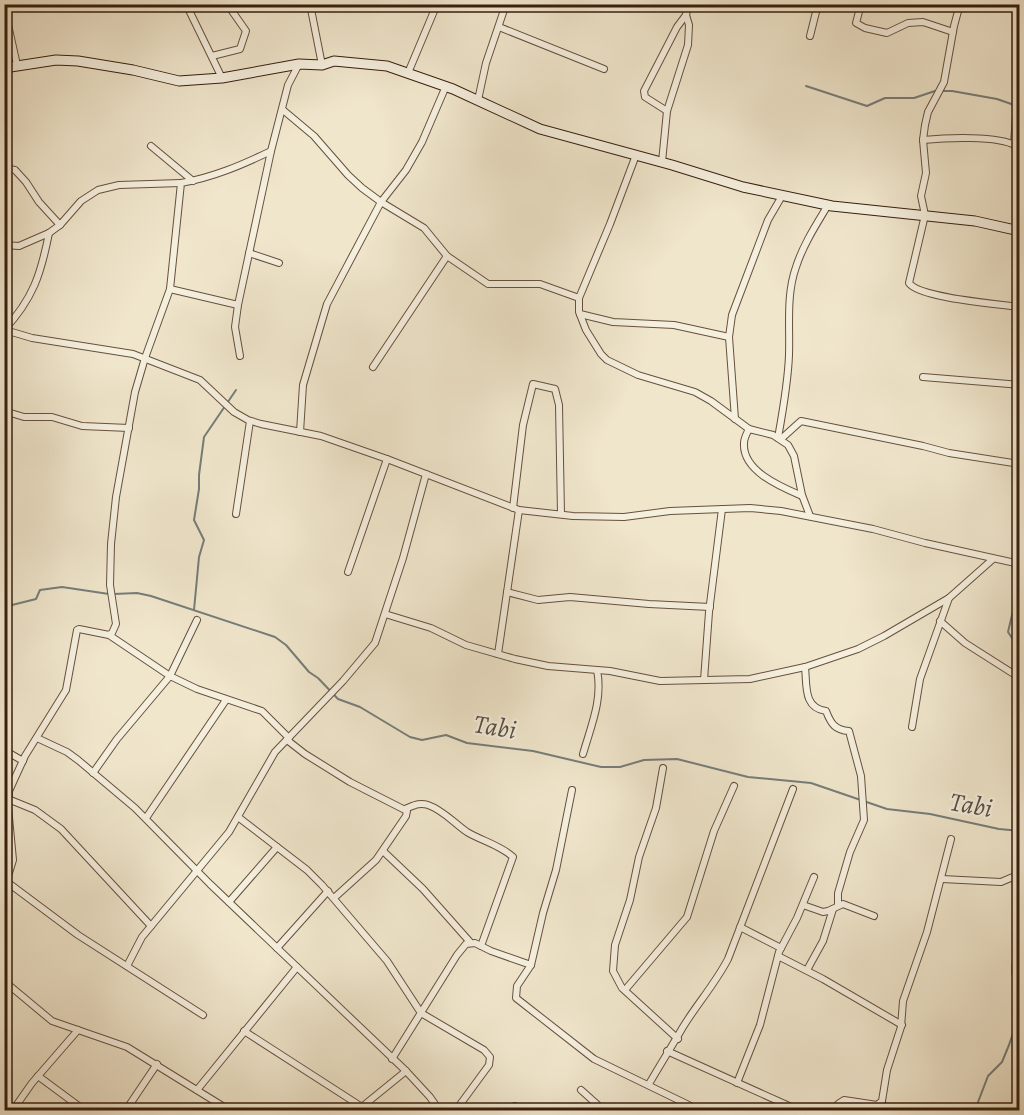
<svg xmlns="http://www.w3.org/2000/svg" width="1024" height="1115" viewBox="0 0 1024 1115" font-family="Alegreya,serif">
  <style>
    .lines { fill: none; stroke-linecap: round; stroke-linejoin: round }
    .stream { stroke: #767d7a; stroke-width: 2 }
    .street-casing { stroke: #66503e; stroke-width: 8 }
    .secondary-casing { stroke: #381e0e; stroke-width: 11 }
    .street { stroke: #f5efde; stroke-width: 6 }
    .secondary { stroke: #f5efde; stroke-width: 9 }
    .labels { text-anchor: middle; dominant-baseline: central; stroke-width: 4.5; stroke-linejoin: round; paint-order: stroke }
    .water-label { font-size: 26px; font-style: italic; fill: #574d44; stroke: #f5efde }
  </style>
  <rect width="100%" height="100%" fill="#f0e6cc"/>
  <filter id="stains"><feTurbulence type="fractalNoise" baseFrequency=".00333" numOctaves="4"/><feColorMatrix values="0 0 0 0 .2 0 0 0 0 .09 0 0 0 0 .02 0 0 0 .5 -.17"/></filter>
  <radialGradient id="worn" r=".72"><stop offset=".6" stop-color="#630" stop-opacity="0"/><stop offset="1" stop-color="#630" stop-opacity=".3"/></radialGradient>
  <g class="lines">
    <g class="stream">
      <path d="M 806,86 L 867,106 L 885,98 L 914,98 L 935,91 L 952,91 L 997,99 L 1017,106"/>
      <path d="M 114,594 L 137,593 L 151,596 L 275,637 L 286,645 L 309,672 L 318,678 L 338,699 L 360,707 L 410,737 L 422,740 L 446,735 L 467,743 L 533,751 L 601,767 L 620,767 L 644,760 L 677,759 L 748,777 L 811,783 L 887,809 L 930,814 L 999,829 L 1020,831"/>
      <path d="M 1020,597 L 1013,611 L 1008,632 L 1020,650"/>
      <path d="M 4,607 L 36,599 L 40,590 L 62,587 L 109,594"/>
      <path d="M 194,610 L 199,557 L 204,540 L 194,520 L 199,489 L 199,475 L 204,437 L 236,390"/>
      <path d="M 1020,834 C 1007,866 1021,884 1018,916 C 1017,934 1013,953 1012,971 C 1012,978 1016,986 1020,993"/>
      <path d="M 975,1110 L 988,1076 L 1002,1062 L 1009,1045 L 1020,1013"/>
    </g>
    <g class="street-casing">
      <g id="street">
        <path d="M 186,4 L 222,78"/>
        <path d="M 310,4 L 322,65"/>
        <path d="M 834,4 L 836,4"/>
        <path d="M 861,4 L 856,23 L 865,28 L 887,33 L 908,23 L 923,22 L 953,32"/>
        <path d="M 960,4 L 954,26 L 944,82 L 928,112 L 925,125 L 923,140 L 926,173 L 921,196 L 925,215 L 909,283 C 919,298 998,304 1020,307"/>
        <path d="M 4,26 L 9,29 L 17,65"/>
        <path d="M 499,27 L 604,69"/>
        <path d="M 810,36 L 816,12 L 821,4"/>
        <path d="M 212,56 L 240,49 L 246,31 L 232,11 L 231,4"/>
        <path d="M 408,73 L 437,4"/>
        <path d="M 478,100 L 486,63 L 506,4"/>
        <path d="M 283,110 L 314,136 L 348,175 L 362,188 L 381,202 L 424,228 L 447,256 L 488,284 L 540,284 L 579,298"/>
        <path d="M 667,111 L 645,97 L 644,91 L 677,27 L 686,15"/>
        <path d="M 923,140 C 944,138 999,135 1016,146 L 1020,153"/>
        <path d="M 1014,144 L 1020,60"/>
        <path d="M 151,146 L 193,181"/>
        <path d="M 636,155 L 610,224 L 579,298 L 579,312 L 586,330 L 601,354 L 607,360 L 638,375 L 695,392 L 711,401 L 749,429 L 773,435 L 788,445 L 794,456 L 802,495 L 810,516"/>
        <path d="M 662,162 L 667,111 L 688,45 L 689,25 L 686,15 L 688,4"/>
        <path d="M 4,168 L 15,170 L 26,182 L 39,202 L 60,225"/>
        <path d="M 1018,230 L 1020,203"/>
        <path d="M 4,245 L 19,246 L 49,233 L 60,225 L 81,201 L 98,190 L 119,185 L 181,183"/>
        <path d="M 249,253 L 279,263"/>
        <path d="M 170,289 L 238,305 L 271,151"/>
        <path d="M 238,305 L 235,327 L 240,356"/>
        <path d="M 580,314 L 613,322 L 674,325 L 729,337"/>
        <path d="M 4,330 C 33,299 41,274 49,233"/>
        <path d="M 5,330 L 32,338 L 133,354 L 200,380 L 234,412 L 248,420 L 261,424 L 321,436 L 387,459 L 519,510 L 573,516 L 624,517 L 670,511 L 750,508 L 781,511 L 873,529 L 925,543 L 1020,564"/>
        <path d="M 373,367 L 447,256"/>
        <path d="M 923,377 L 1020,385"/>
        <path d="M 4,411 L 24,417 L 52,417 L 82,426 L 129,428"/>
        <path d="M 735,419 L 729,337 L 732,315 L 768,220 L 782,196"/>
        <path d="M 749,429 C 747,433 744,438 744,443 C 742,471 781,487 802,496"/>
        <path d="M 300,432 L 303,385 L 327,304 L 381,202 L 406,170 L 422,142 L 446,86"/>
        <path d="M 778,438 C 783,410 788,383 789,355 C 790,326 786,295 796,267 C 803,245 816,225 828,205"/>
        <path d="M 781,439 L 801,421 L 923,446 L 949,453 L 1020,464"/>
        <path d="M 513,508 L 523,425 L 533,384 L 555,389 L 559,405 L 561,514"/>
        <path d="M 236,514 L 250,421"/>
        <path d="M 348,572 L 387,459"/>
        <path d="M 507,592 L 538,600 L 570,597 L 649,604 L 710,607"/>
        <path d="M 385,614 L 431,628 L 466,645 L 515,659 L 548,666 L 610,671 L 660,681 L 750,679 L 805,667 L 858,649 L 884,636 L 949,598 L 993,559"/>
        <path d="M 940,621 L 965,643 L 1020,678"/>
        <path d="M 109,635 L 170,676 L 197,689 L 262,711 L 289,738"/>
        <path d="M 498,654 L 519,510"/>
        <path d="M 805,667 C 807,685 803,708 826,711 C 831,724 835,730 849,731 L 861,776 L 864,820 L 850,852 L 838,893 L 838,905"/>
        <path d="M 704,680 L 709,612 L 722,509"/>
        <path d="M 912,727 L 920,679 L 949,598"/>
        <path d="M 37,738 L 67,752 L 78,760 L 135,808 L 210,884 L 406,1071 L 430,1097 L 439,1110"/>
        <path d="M 287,740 L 305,754 L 350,782 L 407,811 L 406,816 L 376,860 L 334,898"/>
        <path d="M 4,750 L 23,761"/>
        <path d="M 583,754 C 591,726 603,699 597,670"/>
        <path d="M 663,768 L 656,808 L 639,857 L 630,900 L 615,945 L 613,971 L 622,988 L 678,1039"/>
        <path d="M 93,773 L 117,739 L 170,676 L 197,620"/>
        <path d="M 8,799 L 35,810 L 61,829 L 151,926"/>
        <path d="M 405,809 C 413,806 419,802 428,805 C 443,810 454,823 467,832 C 482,841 500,845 513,857 L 481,946"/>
        <path d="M 238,817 L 307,870 L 322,885 L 387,961 L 421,1013 L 484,1050 L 490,1057 L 489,1065 L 456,1110"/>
        <path d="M 146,818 L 226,700"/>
        <path d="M 383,851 L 423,889 L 470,942"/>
        <path d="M 942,879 L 1001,882 L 1020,874"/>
        <path d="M 7,882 L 78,935 L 203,1015"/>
        <path d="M 4,889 L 13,860 L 8,807 L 9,791 L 25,756 L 66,690 L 77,630 L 79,629 L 109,635 L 112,633 L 116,624 L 110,585 L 111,544 L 116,497 L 135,392 L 145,358 L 170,289 L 181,183 C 214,177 242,165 271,151 L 288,85 L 299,64"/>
        <path d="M 229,902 L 277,847"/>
        <path d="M 803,905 L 823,912 L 828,911 L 843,904 L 874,916"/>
        <path d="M 740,927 L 781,948"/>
        <path d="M 277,948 L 328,891"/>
        <path d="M 778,956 L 823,979 L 902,1025"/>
        <path d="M 531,965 L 543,913 L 556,870 L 572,790"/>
        <path d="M 127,966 L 142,937 L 229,832 L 275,752 L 343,681 L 375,643 L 403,558 L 426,474"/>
        <path d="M 807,970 L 823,941 L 833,909"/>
        <path d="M 4,981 L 52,1021 L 127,1047 L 229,1110"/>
        <path d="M 625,990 L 687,917 L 714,831 L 734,786"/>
        <path d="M 244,1031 L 362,1107"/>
        <path d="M 667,1051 L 798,1110"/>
        <path d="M 392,1059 L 457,955 L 466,944 L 475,943 L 491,951 L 531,965 L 517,986 L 516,998 L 594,1059 L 699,1110"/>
        <path d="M 38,1076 L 84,1110"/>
        <path d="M 737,1083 L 760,1025 L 779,952 L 797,918 L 814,877"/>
        <path d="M 649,1084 C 660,1065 672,1046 683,1027 C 697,1004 715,984 728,959 L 793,789"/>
        <path d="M 197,1090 L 297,967"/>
        <path d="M 581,1090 L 600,1107 L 598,1110"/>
        <path d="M 879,1104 L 895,1110"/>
        <path d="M 13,1110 L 32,1083 L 78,1030"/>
        <path d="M 126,1110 L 157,1064"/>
        <path d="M 358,1110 L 406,1071"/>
        <path d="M 504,1110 L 515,1106 L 523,1110"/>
        <path d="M 836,1110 L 838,1104 L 844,1100 L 877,1105 L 882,1101 L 887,1070 L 901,1027 L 903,1001 L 927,932 L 951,839"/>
      </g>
    </g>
    <g class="secondary-casing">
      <path id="secondary" d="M 4,68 L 56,60 L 78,61 L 133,70 L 179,81 L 222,78 L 299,64 L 322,65 L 334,61 L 387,66 L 453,89 L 540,129 L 672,165 L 743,187 L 832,206 L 975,221 L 1020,231"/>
    </g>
    <use href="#street" class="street"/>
    <use href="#secondary" class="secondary"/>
  </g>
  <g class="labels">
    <g class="water-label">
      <text transform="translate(495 727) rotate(9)">Tabi</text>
      <text transform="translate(971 805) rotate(10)">Tabi</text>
    </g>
  </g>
  <rect width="1024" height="1115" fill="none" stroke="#f0e6cc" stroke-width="24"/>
  <rect x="6" y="6" width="1012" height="1103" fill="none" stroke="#381e0e" stroke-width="3"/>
  <rect x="12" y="12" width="1000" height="1091" fill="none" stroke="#381e0e" stroke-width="1.5"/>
  <rect width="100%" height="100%" filter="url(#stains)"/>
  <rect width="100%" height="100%" fill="url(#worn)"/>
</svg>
